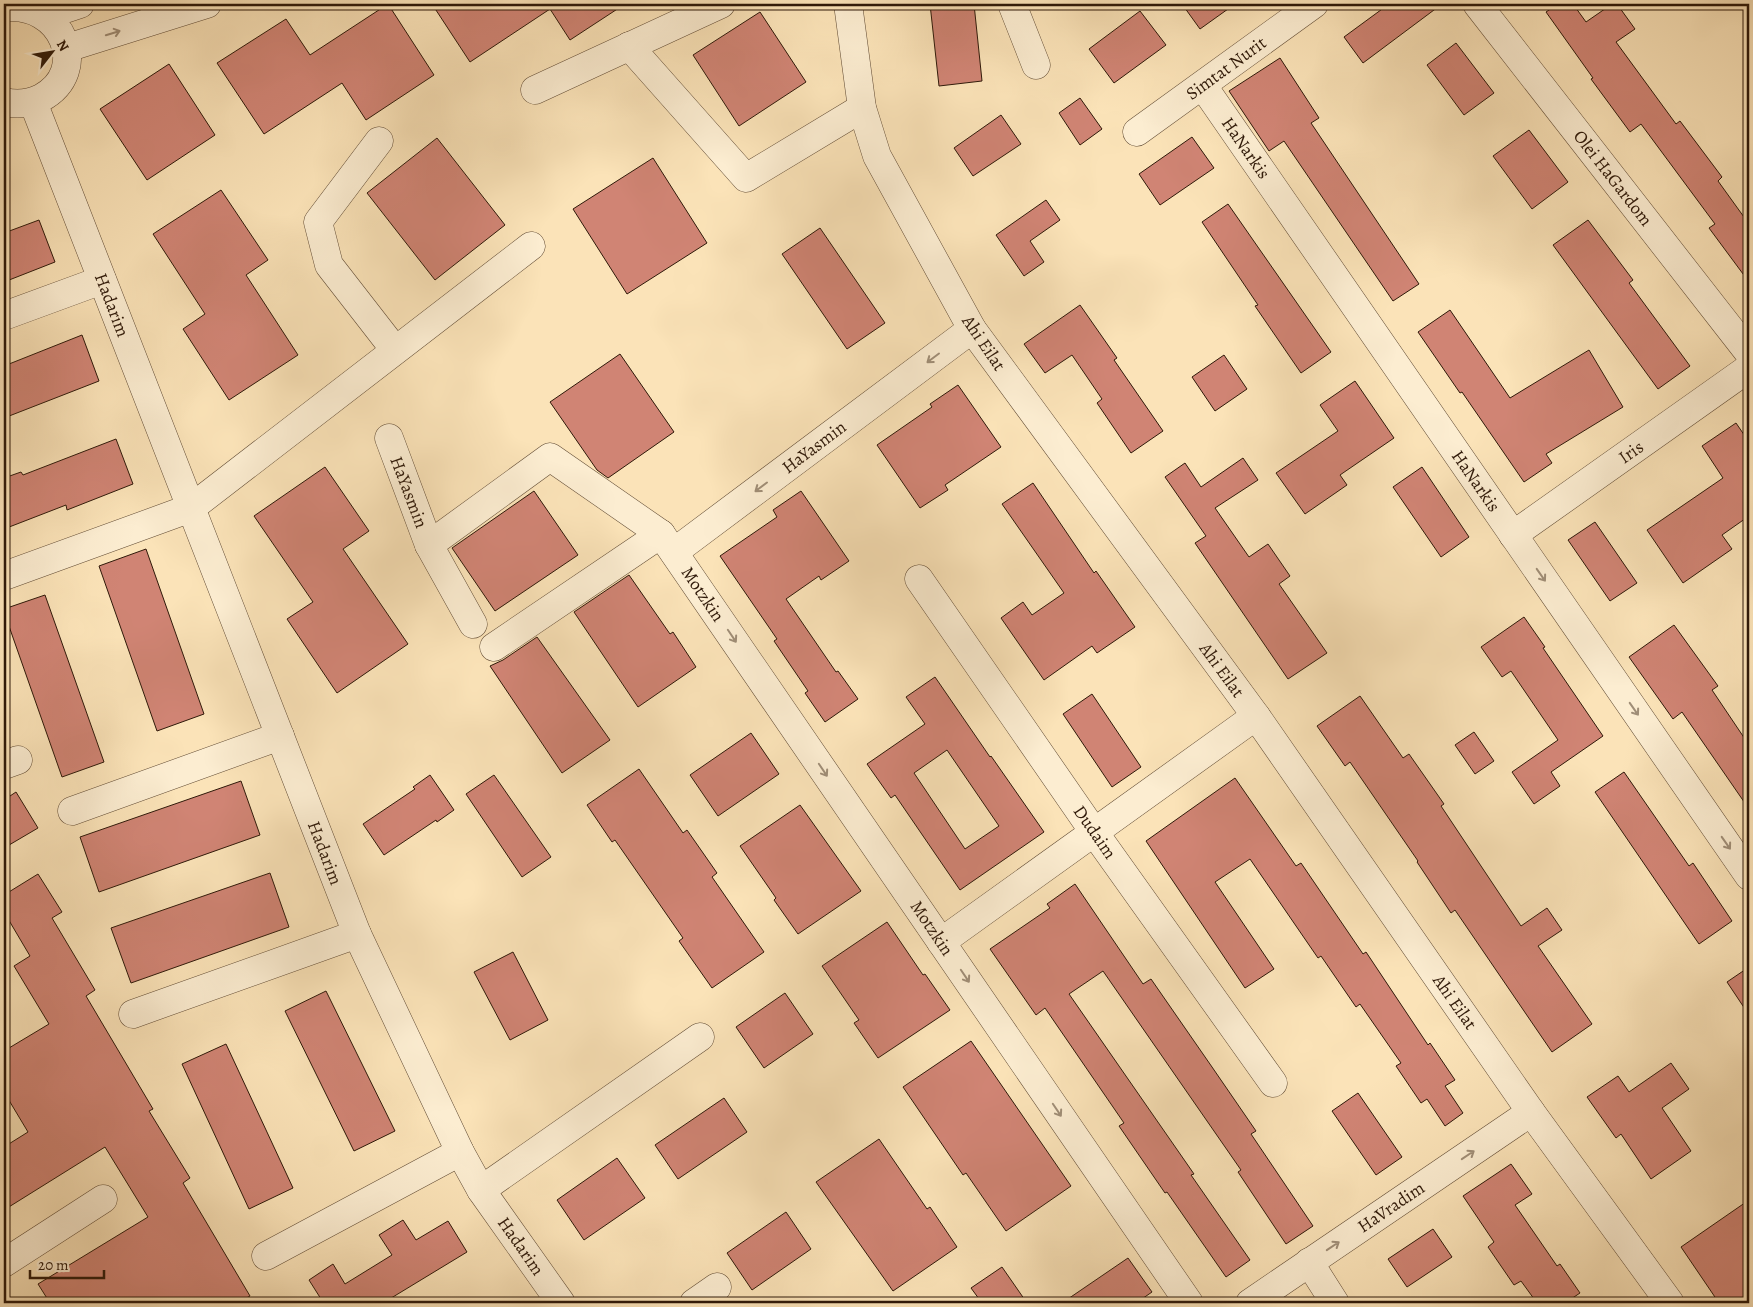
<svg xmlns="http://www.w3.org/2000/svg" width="1753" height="1307" viewBox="0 0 1753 1307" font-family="Alegreya,serif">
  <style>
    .building { fill: #d08474; stroke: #2f1909; fill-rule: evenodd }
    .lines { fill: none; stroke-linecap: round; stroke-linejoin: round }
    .minor-casing { stroke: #624c35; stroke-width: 29 }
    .minor { stroke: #fcedd1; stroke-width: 28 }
    .oneway { stroke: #a08e77 }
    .labels { text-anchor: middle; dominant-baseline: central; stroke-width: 4; stroke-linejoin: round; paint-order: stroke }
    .street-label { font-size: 18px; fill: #2f1909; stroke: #fcedd1 }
  </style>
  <rect width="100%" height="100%" fill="#fbe3b8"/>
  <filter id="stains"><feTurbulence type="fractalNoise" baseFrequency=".004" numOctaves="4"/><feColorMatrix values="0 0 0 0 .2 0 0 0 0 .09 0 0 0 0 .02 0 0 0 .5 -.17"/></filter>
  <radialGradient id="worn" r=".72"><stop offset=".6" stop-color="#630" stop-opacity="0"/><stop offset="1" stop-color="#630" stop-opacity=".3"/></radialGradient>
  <g class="building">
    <path d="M 388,4 L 434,75 L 366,120 L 342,83 L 264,134 L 217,63 L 286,19 L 310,55 Z"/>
    <path d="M 432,4 L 625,4 L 570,40 L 550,9 L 470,62 Z"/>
    <path d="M 930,4 L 974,4 L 982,81 L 939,86 Z"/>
    <path d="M 1182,4 L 1235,4 L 1200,29 Z"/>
    <path d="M 1389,4 L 1442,4 L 1363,63 L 1344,37 Z"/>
    <path d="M 1558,4 L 1573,4 L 1586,22 L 1612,4 L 1617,4 L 1635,29 L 1616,42 L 1676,124 L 1680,121 L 1722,177 L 1718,181 L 1749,224 L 1749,282 L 1709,228 L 1715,224 L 1641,124 L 1630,132 L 1591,79 L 1593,78 L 1546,12 Z"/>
    <path d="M 1140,11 L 1166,45 L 1114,83 L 1089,49 Z"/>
    <path d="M 760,12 L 806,82 L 739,126 L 693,55 Z"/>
    <path d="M 1456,43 L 1494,93 L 1464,115 L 1427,65 Z"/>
    <path d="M 1280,58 L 1319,118 L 1311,123 L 1419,284 L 1393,301 L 1284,141 L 1269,151 L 1229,91 Z"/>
    <path d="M 169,64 L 215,135 L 147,180 L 100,109 Z"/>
    <path d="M 1080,98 L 1102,129 L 1080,145 L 1059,113 Z"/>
    <path d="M 1001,115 L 1021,144 L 973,176 L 954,148 Z"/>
    <path d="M 1529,130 L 1568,182 L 1532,209 L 1493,156 Z"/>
    <path d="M 1192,137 L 1214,168 L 1160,205 L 1139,174 Z"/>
    <path d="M 437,138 L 505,225 L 435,280 L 367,193 Z"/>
    <path d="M 653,158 L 707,243 L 627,294 L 573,209 Z"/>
    <path d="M 221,190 L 268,260 L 246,275 L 298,355 L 229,400 L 183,329 L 205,314 L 153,234 Z"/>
    <path d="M 1046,200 L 1060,220 L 1030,241 L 1044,262 L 1024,276 L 996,235 Z"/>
    <path d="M 1228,204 L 1331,352 L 1301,373 L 1255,306 L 1258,305 L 1202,222 Z"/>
    <path d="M 39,220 L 55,262 L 4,282 L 4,233 Z"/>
    <path d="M 1588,220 L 1633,280 L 1629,283 L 1690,366 L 1658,389 L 1553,245 Z"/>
    <path d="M 820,228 L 885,323 L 847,349 L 782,254 Z"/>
    <path d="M 1080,305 L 1117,358 L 1114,360 L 1163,431 L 1131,453 L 1097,403 L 1102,399 L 1072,355 L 1045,373 L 1024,344 Z"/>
    <path d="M 1450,310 L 1510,398 L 1589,350 L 1623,407 L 1546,454 L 1552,463 L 1524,482 L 1462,392 L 1460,393 L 1418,332 Z"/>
    <path d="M 82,335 L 99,381 L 4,418 L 4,366 Z"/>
    <path d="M 620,354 L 674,432 L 608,478 L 597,470 L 550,402 Z"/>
    <path d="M 1224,355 L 1247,389 L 1215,411 L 1192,377 Z"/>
    <path d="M 1355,381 L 1394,438 L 1340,475 L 1347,485 L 1305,514 L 1276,473 L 1338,431 L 1320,405 Z"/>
    <path d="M 958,385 L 1001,447 L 945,485 L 948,490 L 920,508 L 877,445 L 932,407 L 930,404 Z"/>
    <path d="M 1736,423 L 1749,442 L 1749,516 L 1722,535 L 1732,549 L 1683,583 L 1647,530 L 1723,478 L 1702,446 Z"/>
    <path d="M 116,439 L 133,484 L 67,510 L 66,505 L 4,529 L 4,478 L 21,472 L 23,475 Z"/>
    <path d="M 1243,458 L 1258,480 L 1215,508 L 1249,557 L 1268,544 L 1290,576 L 1279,584 L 1327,653 L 1288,679 L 1195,543 L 1206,536 L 1165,477 L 1185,463 L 1201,487 Z"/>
    <path d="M 325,467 L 369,531 L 343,549 L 408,644 L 337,693 L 287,619 L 313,602 L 254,516 Z"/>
    <path d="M 1422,467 L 1469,537 L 1441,557 L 1393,487 Z"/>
    <path d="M 1033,483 L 1094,573 L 1096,571 L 1135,627 L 1097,653 L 1092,646 L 1044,680 L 1001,618 L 1023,602 L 1032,615 L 1064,593 L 1002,504 Z"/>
    <path d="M 534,491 L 578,555 L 495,611 L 452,548 Z"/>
    <path d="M 801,491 L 849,561 L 821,580 L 819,576 L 786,599 L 836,672 L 838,671 L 858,699 L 825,722 L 805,693 L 808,691 L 774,641 L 777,639 L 720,556 L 777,517 L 773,510 Z"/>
    <path d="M 1595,522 L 1637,583 L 1610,601 L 1568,540 Z"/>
    <path d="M 146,549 L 204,714 L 157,731 L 99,566 Z"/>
    <path d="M 629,575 L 670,634 L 673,632 L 696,667 L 638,707 L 574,612 Z"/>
    <path d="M 45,595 L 104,762 L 62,777 L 4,612 L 4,609 Z"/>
    <path d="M 1524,617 L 1545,647 L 1543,648 L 1603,736 L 1551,772 L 1560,786 L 1534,804 L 1512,772 L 1558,740 L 1511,671 L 1502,677 L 1481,647 Z"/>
    <path d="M 1674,625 L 1718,686 L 1712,690 L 1749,745 L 1749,809 L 1682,712 L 1673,719 L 1629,657 Z"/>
    <path d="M 537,637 L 610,740 L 562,773 L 490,666 L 503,660 Z"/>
    <path d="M 935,677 L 990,757 L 991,756 L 1044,832 L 960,890 L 895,795 L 891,798 L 867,764 L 925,724 L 906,697 ZM 947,750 L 999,826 L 965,849 L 914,773 Z"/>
    <path d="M 1092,694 L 1141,767 L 1112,787 L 1063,714 Z"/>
    <path d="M 1360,696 L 1403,758 L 1409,754 L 1444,804 L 1441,806 L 1521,926 L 1547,908 L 1562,930 L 1538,946 L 1592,1024 L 1552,1052 L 1455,910 L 1451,913 L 1417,862 L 1418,861 L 1350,762 L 1345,766 L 1317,726 Z"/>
    <path d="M 1474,732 L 1494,761 L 1475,774 L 1455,745 Z"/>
    <path d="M 751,733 L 779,774 L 718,816 L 690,775 Z"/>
    <path d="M 639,769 L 683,833 L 687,830 L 717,873 L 712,877 L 764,952 L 712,988 L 679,941 L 683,938 L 615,840 L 612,842 L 587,805 Z"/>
    <path d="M 1624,772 L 1689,866 L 1693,863 L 1732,921 L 1699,944 L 1595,792 Z"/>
    <path d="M 430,775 L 454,810 L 437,822 L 436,820 L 384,855 L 363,824 L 415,789 L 413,787 Z"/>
    <path d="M 494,775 L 551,857 L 522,877 L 466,794 Z"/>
    <path d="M 1235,778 L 1296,866 L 1301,863 L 1363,954 L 1366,952 L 1428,1045 L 1430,1043 L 1455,1080 L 1445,1086 L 1463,1113 L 1445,1126 L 1427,1099 L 1421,1103 L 1396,1066 L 1401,1063 L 1360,1004 L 1356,1007 L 1321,956 L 1318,958 L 1250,859 L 1215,882 L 1274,969 L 1245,988 L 1146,841 Z"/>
    <path d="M 241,781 L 260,835 L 99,892 L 80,837 Z"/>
    <path d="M 16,792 L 38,828 L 4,848 L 4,800 Z"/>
    <path d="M 800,805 L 861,891 L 798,934 L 774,900 L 776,898 L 740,846 Z"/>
    <path d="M 270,873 L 289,927 L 131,983 L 111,928 Z"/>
    <path d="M 38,874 L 62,912 L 52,918 L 95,990 L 86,996 L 153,1109 L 149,1111 L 190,1178 L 183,1183 L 250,1296 L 237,1303 L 50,1303 L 38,1284 L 148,1217 L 105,1147 L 4,1210 L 4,1147 L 28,1132 L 4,1092 L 4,1051 L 49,1024 L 14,966 L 30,956 L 4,912 L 4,895 Z"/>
    <path d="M 1075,884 L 1143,984 L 1151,979 L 1212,1067 L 1256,1131 L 1251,1134 L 1313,1226 L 1286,1244 L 1238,1172 L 1241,1170 L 1103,971 L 1069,994 L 1194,1174 L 1191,1175 L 1250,1260 L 1226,1277 L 1167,1192 L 1165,1193 L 1119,1126 L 1124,1123 L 1045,1008 L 1036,1015 L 990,949 L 1050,908 L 1047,904 Z"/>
    <path d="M 887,922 L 923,975 L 925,974 L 950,1010 L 878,1058 L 854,1023 L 859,1020 L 822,966 Z"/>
    <path d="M 513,952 L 548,1020 L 510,1040 L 474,972 Z"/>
    <path d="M 1749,967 L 1749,1015 L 1727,982 Z"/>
    <path d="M 326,991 L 395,1131 L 354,1151 L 285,1011 Z"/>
    <path d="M 785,993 L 813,1034 L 764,1068 L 736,1027 Z"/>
    <path d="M 971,1041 L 1071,1186 L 1006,1231 L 966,1173 L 963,1175 L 903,1087 Z"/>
    <path d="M 226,1044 L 293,1188 L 249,1209 L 182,1064 Z"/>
    <path d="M 1671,1063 L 1689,1089 L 1662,1108 L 1691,1151 L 1651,1179 L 1621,1134 L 1616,1138 L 1587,1097 L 1618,1076 L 1629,1092 Z"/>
    <path d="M 1358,1093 L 1402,1157 L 1376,1175 L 1332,1111 Z"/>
    <path d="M 724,1098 L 747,1132 L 678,1179 L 655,1145 Z"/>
    <path d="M 879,1139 L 927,1209 L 930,1207 L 957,1247 L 893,1291 L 816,1182 Z"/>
    <path d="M 617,1158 L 645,1198 L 584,1240 L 557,1200 Z"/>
    <path d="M 1511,1164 L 1532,1194 L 1515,1205 L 1557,1266 L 1560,1264 L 1580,1293 L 1565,1303 L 1537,1303 L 1521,1281 L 1514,1285 L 1488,1247 L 1494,1242 L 1463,1196 Z"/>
    <path d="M 1749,1200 L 1749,1303 L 1719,1303 L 1681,1247 Z"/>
    <path d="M 786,1212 L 811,1249 L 752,1290 L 727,1253 Z"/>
    <path d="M 403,1220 L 416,1240 L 448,1221 L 467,1252 L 383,1303 L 313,1303 L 321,1299 L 309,1280 L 333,1264 L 345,1284 L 392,1255 L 379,1235 Z"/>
    <path d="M 1433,1229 L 1452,1257 L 1407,1287 L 1388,1259 Z"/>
    <path d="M 1128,1258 L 1152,1292 L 1136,1303 L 1062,1303 Z"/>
    <path d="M 1002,1267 L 1027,1303 L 982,1303 L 971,1288 Z"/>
  </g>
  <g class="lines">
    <g class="minor-casing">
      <g id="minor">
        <path d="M 848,4 L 862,108 L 877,156 L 972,329 L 1256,716 L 1531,1112 L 1670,1303"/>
        <path d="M 1012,4 L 1036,65"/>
        <path d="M 1477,4 L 1749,353"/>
        <path d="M 4,8 C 62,0 92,71 41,98 C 29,104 17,105 4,102"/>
        <path d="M 47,15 L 80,4"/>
        <path d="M 629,46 L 746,178 L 862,108"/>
        <path d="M 67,48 L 207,4"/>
        <path d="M 1203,86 L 1749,876"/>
        <path d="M 535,90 L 721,4"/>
        <path d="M 33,102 L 357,934 L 460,1152 L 481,1190 L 561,1303"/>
        <path d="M 1137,132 L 1314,4"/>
        <path d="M 379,141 L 318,222 L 329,265 L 395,350"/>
        <path d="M 4,316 L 102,280"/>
        <path d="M 389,438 L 429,545 L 473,624"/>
        <path d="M 1513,535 L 1749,368"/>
        <path d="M 429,545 L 550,457 L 661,534"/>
        <path d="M 674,552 L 972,329"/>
        <path d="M 4,576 L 191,508 L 531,246"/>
        <path d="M 919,579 L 1094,832 L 1273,1083"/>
        <path d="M 494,647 L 661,534 L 1189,1303"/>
        <path d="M 4,765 L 18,760"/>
        <path d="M 72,811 L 280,736"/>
        <path d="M 941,942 L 1256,716"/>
        <path d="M 133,1014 L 357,934"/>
        <path d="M 481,1190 L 700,1037"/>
        <path d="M 266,1256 L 460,1152"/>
        <path d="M 1309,1262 L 1335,1303"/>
        <path d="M 4,1263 L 103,1199"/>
        <path d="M 694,1303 L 717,1287"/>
        <path d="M 1250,1303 L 1531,1112"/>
      </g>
    </g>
    <use href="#minor" class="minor"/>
  </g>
  <defs><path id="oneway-shaft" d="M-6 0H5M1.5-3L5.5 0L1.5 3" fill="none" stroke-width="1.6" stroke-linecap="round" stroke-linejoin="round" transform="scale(1.25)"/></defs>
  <g class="oneway">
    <use href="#oneway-shaft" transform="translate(113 33) rotate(-17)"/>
    <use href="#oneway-shaft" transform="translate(933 358) rotate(143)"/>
    <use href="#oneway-shaft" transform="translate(761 487) rotate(143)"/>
    <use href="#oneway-shaft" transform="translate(1541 575) rotate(55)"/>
    <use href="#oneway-shaft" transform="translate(732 636) rotate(56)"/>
    <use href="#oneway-shaft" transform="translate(1634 709) rotate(55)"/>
    <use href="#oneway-shaft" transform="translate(823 770) rotate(56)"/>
    <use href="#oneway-shaft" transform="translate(1726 843) rotate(55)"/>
    <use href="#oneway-shaft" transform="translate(965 976) rotate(56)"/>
    <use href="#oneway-shaft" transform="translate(1057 1110) rotate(56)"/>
    <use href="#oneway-shaft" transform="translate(1468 1155) rotate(-34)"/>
    <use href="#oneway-shaft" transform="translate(1333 1246) rotate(-34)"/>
  </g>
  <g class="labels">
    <g class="street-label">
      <text transform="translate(1226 68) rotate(-36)">Simtat Nurit</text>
      <text transform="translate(1246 148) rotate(55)">HaNarkis</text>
      <text transform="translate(1613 178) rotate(52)">Olei HaGardom</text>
      <text transform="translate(112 305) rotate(69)">Hadarim</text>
      <text transform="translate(984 343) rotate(56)">Ahi Eilat</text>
      <text transform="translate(814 447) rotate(-37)">HaYasmin</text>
      <text transform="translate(1631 452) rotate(-35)">Iris</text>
      <text transform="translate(1476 481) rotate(55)">HaNarkis</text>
      <text transform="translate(409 492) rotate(69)">HaYasmin</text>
      <text transform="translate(703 594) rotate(56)">Motzkin</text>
      <text transform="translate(1222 670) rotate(54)">Ahi Eilat</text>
      <text transform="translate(1095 832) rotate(55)">Dudaim</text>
      <text transform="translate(325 853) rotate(69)">Hadarim</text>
      <text transform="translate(932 928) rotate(56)">Motzkin</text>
      <text transform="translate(1455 1002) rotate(55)">Ahi Eilat</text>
      <text transform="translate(1391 1207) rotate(-34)">HaVradim</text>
      <text transform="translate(521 1246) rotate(55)">Hadarim</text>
    </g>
  </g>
  <rect width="1753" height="1307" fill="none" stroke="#fbe3b8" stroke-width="20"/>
  <rect x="5" y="5" width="1743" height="1297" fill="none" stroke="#2f1909" stroke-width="2.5"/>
  <rect x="10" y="10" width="1733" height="1287" fill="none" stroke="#2f1909"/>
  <g transform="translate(52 52) rotate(59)" stroke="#fcedd1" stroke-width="4" paint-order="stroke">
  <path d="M0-4L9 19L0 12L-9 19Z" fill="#2f1909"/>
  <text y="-8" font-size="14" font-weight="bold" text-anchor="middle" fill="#2f1909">N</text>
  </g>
  <path d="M30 1270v8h74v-8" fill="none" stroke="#2f1909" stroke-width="2.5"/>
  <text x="38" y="1270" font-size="15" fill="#2f1909" stroke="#fcedd1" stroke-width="4" paint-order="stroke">20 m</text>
  <rect width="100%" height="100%" filter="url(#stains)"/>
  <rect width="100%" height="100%" fill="url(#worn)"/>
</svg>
